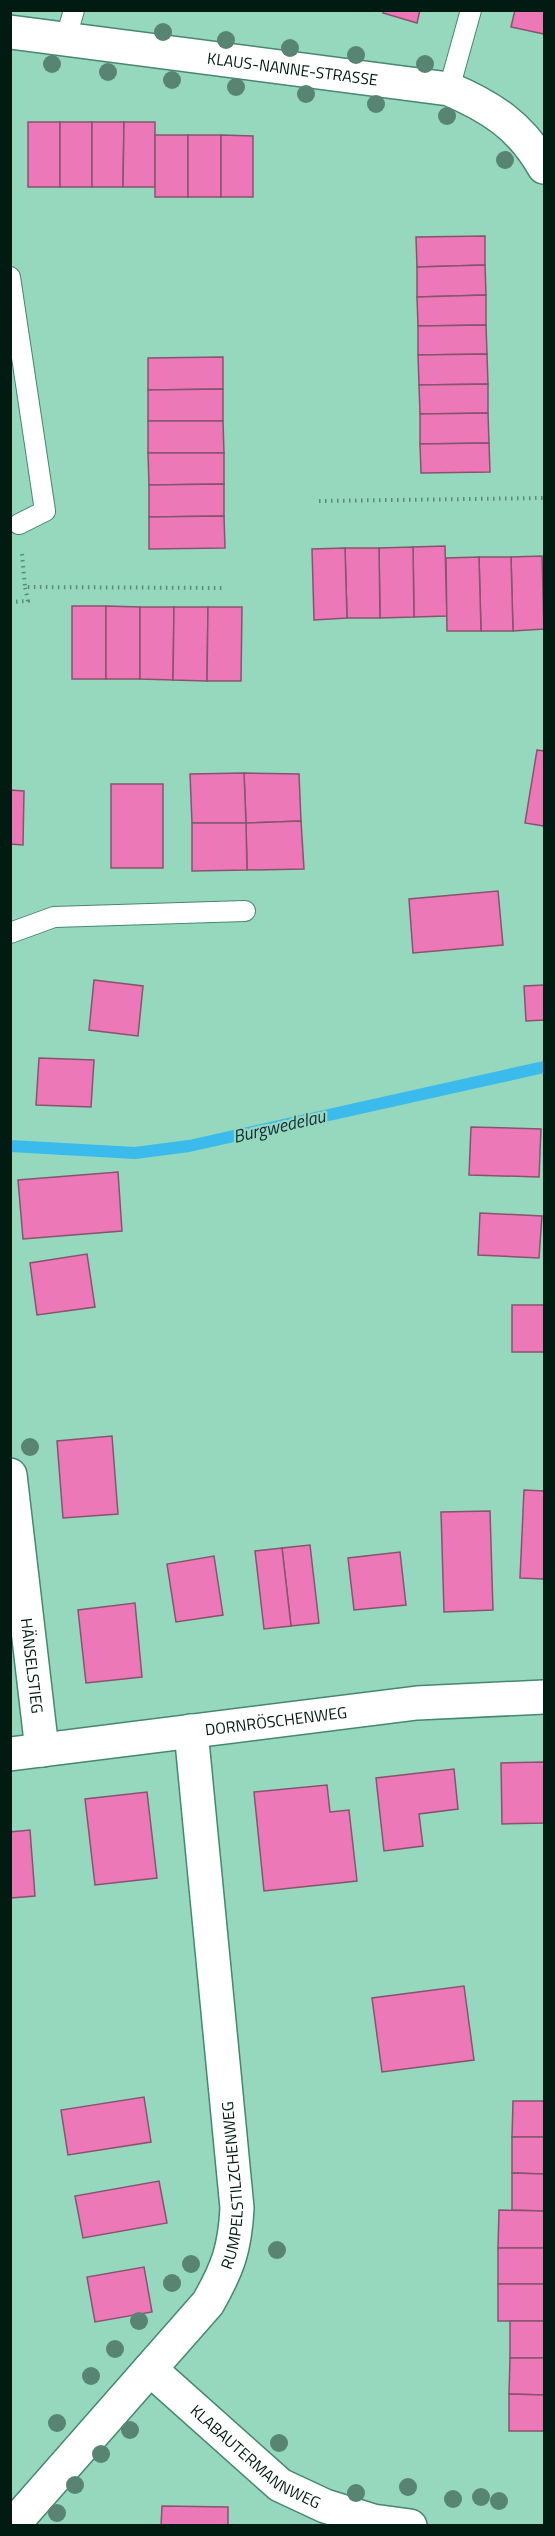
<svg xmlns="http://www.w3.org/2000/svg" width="555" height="2536" viewBox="0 0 555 2536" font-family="'Titillium Web',sans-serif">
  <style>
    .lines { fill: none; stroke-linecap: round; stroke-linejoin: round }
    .stream { stroke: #3bbbeb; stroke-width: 12 }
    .building { fill: #ed78b7; stroke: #87546e; stroke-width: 1.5 }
    .lane-casing { stroke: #468770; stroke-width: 22 }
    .street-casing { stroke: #468770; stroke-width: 36 }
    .path { stroke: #598b78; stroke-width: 4; stroke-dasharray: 1.5 4.5; stroke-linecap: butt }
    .lane { stroke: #fff; stroke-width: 20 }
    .street { stroke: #fff; stroke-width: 33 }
    .tree { fill: #578473 }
    .labels { text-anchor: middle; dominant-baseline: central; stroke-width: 4.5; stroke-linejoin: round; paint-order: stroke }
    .street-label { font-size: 16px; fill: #011b12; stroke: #95d8be }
    .water-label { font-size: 18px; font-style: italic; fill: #142e39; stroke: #95d8be }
  </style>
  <rect width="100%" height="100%" fill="#95d8be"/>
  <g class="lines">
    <path class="stream" d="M 10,1146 L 135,1153 L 189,1146 L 544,1067"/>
  </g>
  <g class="building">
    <path d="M 383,10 L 420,10 L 417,23 L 383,13 Z"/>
    <path d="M 515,10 L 544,10 L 544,34 L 511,27 Z"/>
    <rect x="28" y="122" width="32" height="65"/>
    <rect x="60" y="122" width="32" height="65"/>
    <path d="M 92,122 L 124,122 L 123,187 L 92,187 Z"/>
    <path d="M 124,122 L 155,122 L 155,187 L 123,187 Z"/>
    <rect x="155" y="135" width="33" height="62"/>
    <rect x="188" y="135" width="33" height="62"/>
    <path d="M 221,135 L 253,136 L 253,197 L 221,197 Z"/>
    <path d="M 485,236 L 485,265 L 417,267 L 416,237 Z"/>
    <path d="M 485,265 L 486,295 L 417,297 L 417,267 Z"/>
    <path d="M 486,295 L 486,325 L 418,326 L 417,297 Z"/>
    <path d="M 486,325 L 487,354 L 418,355 L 418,326 Z"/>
    <path d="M 487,354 L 488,384 L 419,385 L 418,355 Z"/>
    <path d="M 223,357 L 223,389 L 148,390 L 148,358 Z"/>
    <path d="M 488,384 L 488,413 L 420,414 L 419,385 Z"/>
    <path d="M 223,389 L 223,421 L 148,421 L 148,390 Z"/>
    <path d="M 488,413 L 489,443 L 420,444 L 420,414 Z"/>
    <path d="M 148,421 L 223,421 L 224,453 L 148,453 Z"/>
    <path d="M 489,443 L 490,472 L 421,473 L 420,444 Z"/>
    <path d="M 148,453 L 224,453 L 224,484 L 149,485 Z"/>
    <path d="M 224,484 L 224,516 L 149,517 L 149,485 Z"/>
    <path d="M 224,516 L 225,548 L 149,549 L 149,517 Z"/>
    <path d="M 445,546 L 447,616 L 414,617 L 413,547 Z"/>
    <path d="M 413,547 L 414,617 L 380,618 L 379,548 Z"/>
    <path d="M 345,548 L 379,548 L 380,618 L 347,618 Z"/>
    <path d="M 345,548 L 347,618 L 314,620 L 312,549 Z"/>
    <path d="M 542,556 L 544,629 L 513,631 L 511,557 Z"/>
    <path d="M 479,557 L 511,557 L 513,631 L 481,631 Z"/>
    <path d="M 479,557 L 481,631 L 447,631 L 446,558 Z"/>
    <rect x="72" y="606" width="34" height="73"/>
    <path d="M 106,606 L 140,607 L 140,679 L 106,679 Z"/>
    <path d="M 140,607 L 174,607 L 173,680 L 140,679 Z"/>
    <path d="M 174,607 L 208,607 L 207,681 L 173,680 Z"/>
    <path d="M 208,607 L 242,607 L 241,681 L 207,681 Z"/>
    <path d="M 537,750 L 544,751 L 544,826 L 525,823 Z"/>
    <path d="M 244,773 L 299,774 L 301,821 L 246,823 Z"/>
    <path d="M 244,773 L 246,823 L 192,823 L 190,774 Z"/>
    <rect x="111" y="784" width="52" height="84"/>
    <path d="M 10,790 L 24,791 L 23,845 L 10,844 Z"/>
    <path d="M 301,821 L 304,869 L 247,870 L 246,823 Z"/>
    <path d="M 192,823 L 246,823 L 247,870 L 192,871 Z"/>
    <path d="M 498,891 L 503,945 L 413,953 L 409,899 Z"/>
    <path d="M 94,980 L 143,986 L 138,1036 L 89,1030 Z"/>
    <path d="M 544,985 L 544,1020 L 526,1021 L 524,986 Z"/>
    <path d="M 39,1058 L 94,1060 L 91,1107 L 36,1105 Z"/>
    <path d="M 471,1127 L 541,1129 L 539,1177 L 469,1175 Z"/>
    <path d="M 118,1172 L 122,1231 L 23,1239 L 18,1180 Z"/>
    <path d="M 480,1213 L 542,1216 L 539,1258 L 478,1255 Z"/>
    <path d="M 87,1254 L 95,1307 L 37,1315 L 30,1263 Z"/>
    <rect x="512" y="1305" width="32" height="47"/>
    <path d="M 112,1436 L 118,1514 L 63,1518 L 57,1441 Z"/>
    <path d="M 524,1490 L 544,1491 L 544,1579 L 520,1578 Z"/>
    <path d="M 490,1511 L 493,1610 L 444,1612 L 441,1512 Z"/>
    <path d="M 310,1545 L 319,1623 L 291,1626 L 282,1548 Z"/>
    <path d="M 282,1548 L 291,1626 L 264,1629 L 255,1551 Z"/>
    <path d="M 400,1552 L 406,1605 L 354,1610 L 348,1558 Z"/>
    <path d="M 214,1556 L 223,1615 L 176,1622 L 167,1564 Z"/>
    <path d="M 135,1603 L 142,1677 L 86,1683 L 78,1610 Z"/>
    <path d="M 544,1762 L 544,1823 L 502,1824 L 501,1763 Z"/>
    <path d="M 454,1769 L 458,1809 L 419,1814 L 423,1846 L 384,1851 L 376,1778 Z"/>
    <path d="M 327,1785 L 330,1812 L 349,1810 L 357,1881 L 264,1891 L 254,1792 Z"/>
    <path d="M 147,1792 L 157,1878 L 95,1885 L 85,1799 Z"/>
    <path d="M 30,1830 L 35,1896 L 11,1898 L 10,1832 Z"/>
    <path d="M 464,1986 L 474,2060 L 382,2072 L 372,1998 Z"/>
    <path d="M 144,2097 L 151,2142 L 68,2155 L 61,2110 Z"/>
    <path d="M 513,2101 L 544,2101 L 544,2137 L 512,2137 Z"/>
    <path d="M 512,2137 L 544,2137 L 544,2174 L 512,2173 Z"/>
    <path d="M 512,2173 L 544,2174 L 544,2211 L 512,2210 Z"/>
    <path d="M 159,2181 L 167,2223 L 83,2238 L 75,2196 Z"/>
    <path d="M 499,2210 L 544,2211 L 544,2248 L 498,2248 Z"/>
    <rect x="498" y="2248" width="46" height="36"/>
    <path d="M 144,2267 L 152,2312 L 95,2322 L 87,2277 Z"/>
    <rect x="498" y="2284" width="46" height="37"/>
    <rect x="510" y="2321" width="34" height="37"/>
    <path d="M 510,2358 L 544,2358 L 544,2395 L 509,2394 Z"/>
    <path d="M 509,2394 L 544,2395 L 544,2431 L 509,2431 Z"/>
    <path d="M 162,2506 L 228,2507 L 228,2526 L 161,2526 Z"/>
  </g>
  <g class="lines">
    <g class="lane-casing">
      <g id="lane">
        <path d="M 66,38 L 74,10"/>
        <path d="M 449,89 L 471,10"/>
        <path d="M 10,277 L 45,511 L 19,524"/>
        <path d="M 10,933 L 54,917 L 245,911"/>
      </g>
    </g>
    <g class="street-casing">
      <g id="street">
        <path id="s1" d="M 10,32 L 449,89 C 491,107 521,126 544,167"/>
        <path id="s2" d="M 10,1475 L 42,1750"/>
        <path id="s3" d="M 10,1754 L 417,1703 L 544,1697"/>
        <path id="s4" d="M 150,2369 L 280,2485 L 325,2506 L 373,2521 L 410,2526"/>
        <path id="s5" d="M 12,2526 L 208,2303 C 228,2268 235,2248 237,2208 L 191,1731"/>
      </g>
    </g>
    <g class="path">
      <path d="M 319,501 L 544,498"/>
      <path d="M 22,554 L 25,587 L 223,588"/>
      <path d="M 10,602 L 28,601 L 25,587"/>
    </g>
    <use href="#lane" class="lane"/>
    <use href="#street" class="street"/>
  </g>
  <g class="tree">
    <circle cx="163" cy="32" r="9"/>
    <circle cx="226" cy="40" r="9"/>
    <circle cx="290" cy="48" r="9"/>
    <circle cx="356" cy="55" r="9"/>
    <circle cx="52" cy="64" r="9"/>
    <circle cx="425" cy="64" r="9"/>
    <circle cx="108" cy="72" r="9"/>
    <circle cx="172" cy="80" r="9"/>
    <circle cx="236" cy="87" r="9"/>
    <circle cx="306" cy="94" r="9"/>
    <circle cx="376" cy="104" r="9"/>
    <circle cx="447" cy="116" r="9"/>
    <circle cx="505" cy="160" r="9"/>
    <circle cx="30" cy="1447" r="9"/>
    <circle cx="277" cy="2250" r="9"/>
    <circle cx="191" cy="2264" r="9"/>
    <circle cx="172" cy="2283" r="9"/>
    <circle cx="139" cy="2321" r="9"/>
    <circle cx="115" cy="2349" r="9"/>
    <circle cx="91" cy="2376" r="9"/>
    <circle cx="57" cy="2423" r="9"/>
    <circle cx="130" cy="2430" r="9"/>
    <circle cx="279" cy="2443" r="9"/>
    <circle cx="101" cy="2454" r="9"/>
    <circle cx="75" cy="2485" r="9"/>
    <circle cx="408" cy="2487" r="9"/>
    <circle cx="356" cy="2493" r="9"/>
    <circle cx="481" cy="2497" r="9"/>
    <circle cx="453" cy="2499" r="9"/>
    <circle cx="499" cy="2501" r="9"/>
    <circle cx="57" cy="2513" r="9"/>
  </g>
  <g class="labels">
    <g class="street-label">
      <text stroke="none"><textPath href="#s1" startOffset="285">KLAUS-NANNE-STRASSE</textPath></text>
      <text stroke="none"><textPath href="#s2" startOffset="192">HÄNSELSTIEG</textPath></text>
      <text stroke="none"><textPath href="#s3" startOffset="268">DORNRÖSCHENWEG</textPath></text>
      <text stroke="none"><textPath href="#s5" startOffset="420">RUMPELSTILZCHENWEG</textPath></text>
      <text stroke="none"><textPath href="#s4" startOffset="138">KLABAUTERMANNWEG</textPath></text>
    </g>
    <g class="water-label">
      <text transform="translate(279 1126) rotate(-13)">Burgwedelau</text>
    </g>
  </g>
  <rect width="555" height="2536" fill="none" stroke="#011b12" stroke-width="24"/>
</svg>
